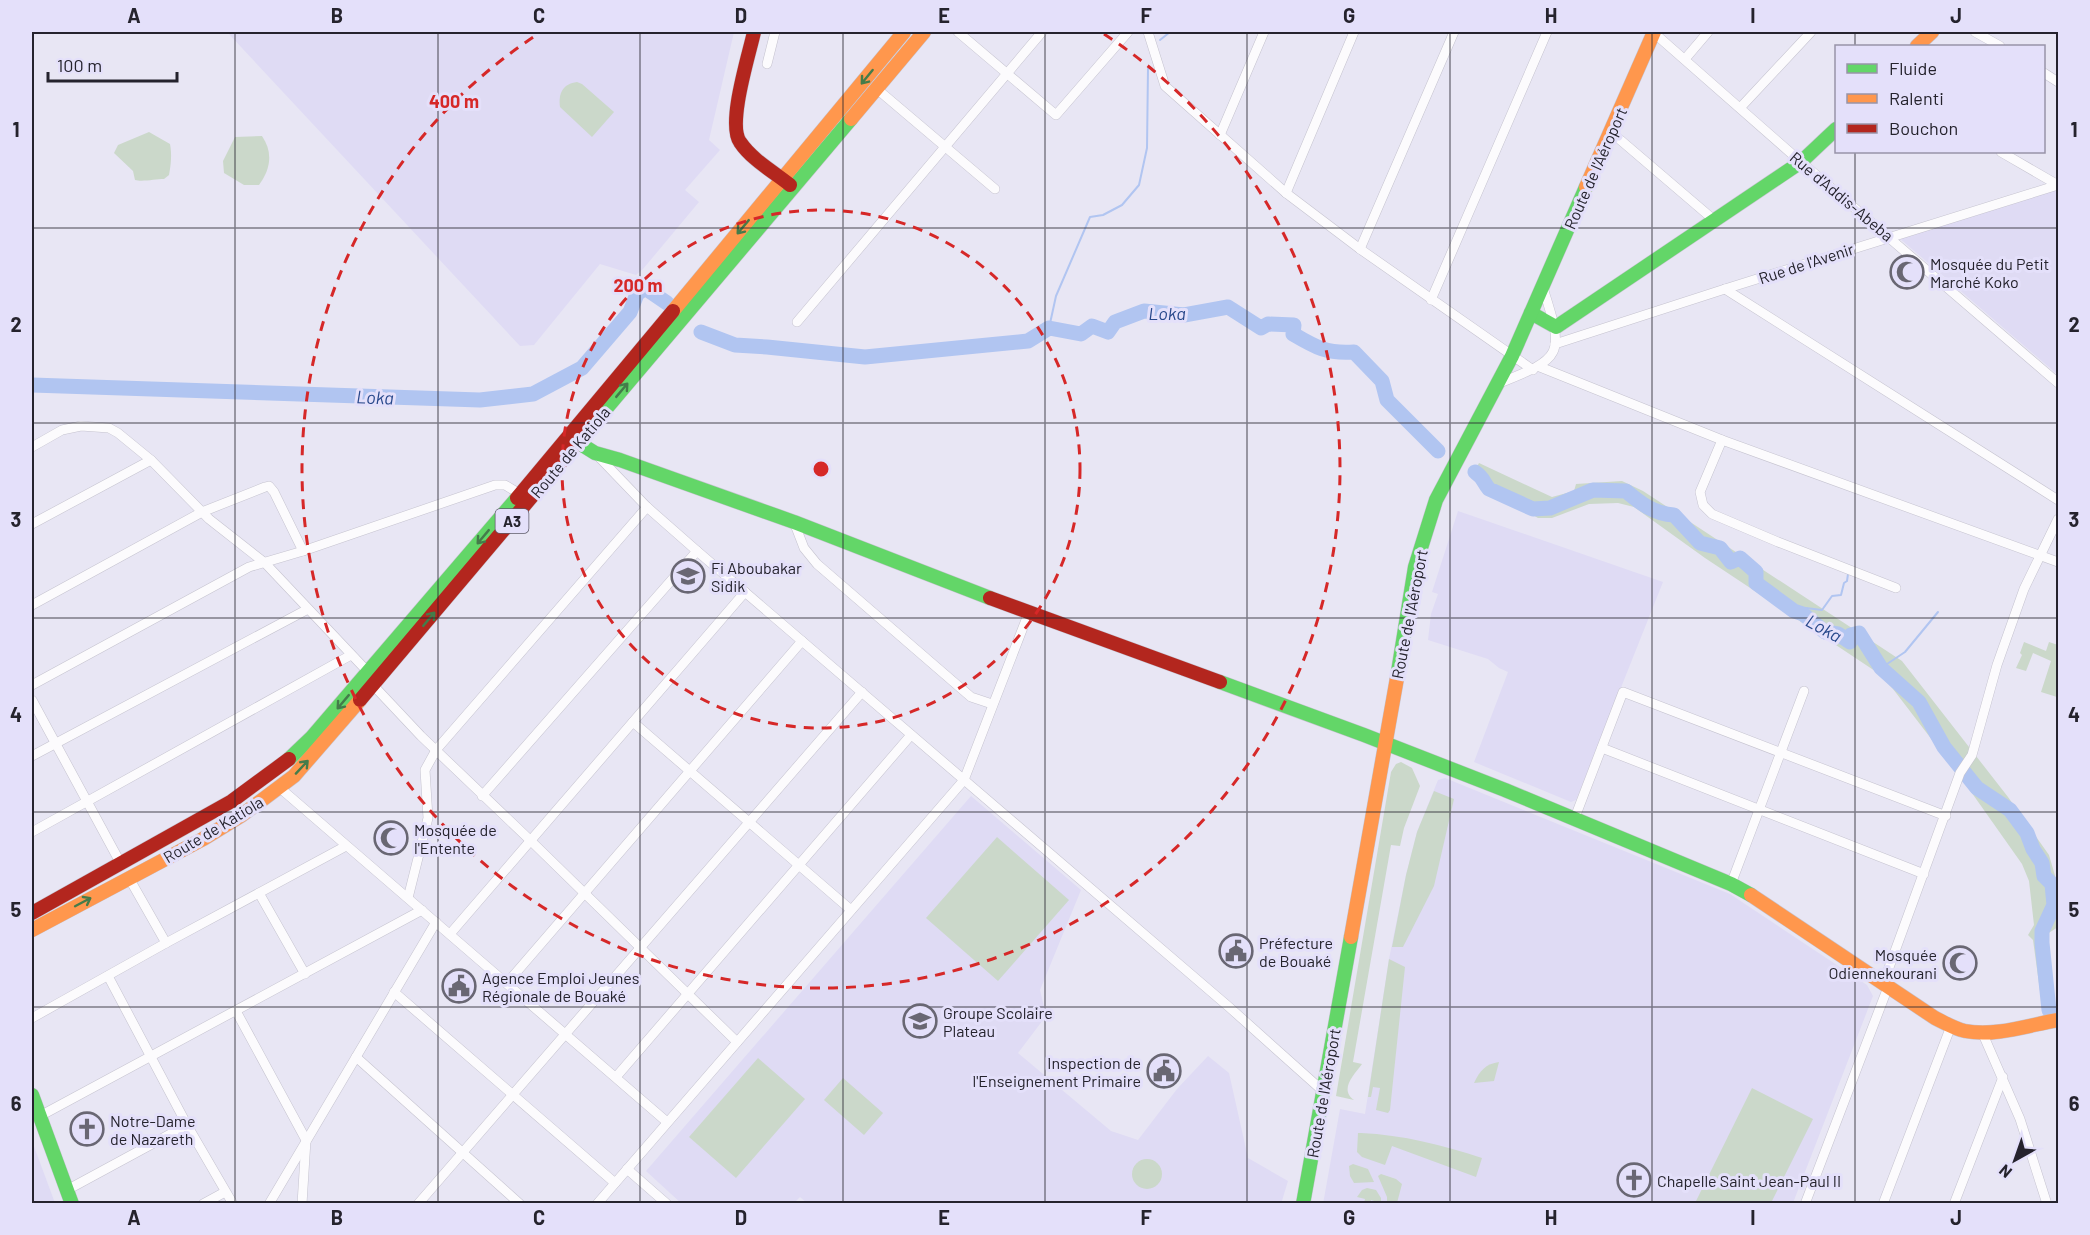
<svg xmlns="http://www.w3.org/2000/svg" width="2090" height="1235" viewBox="0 0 2090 1235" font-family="Barlow,sans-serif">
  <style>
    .built { fill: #dfdbf4 }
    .green { fill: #cbd8ca }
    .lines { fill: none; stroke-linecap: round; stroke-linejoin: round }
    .stream { stroke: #b1c5f1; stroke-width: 2 }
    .river { stroke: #b1c5f1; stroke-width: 15 }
    .street-casing { stroke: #c5c3cf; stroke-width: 10 }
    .fast-casing { stroke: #c5c3cf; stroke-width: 15 }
    .slow-casing { stroke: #c5c3cf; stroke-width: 15 }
    .jam-casing { stroke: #c5c3cf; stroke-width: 15 }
    .street { stroke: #fcfbfd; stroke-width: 9 }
    .fast { stroke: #63d668; stroke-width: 14 }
    .slow { stroke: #ff974d; stroke-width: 14 }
    .jam { stroke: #b3261e; stroke-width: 14 }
    .oneway { stroke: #447c4a }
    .grid { fill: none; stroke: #25232d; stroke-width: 1.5; stroke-opacity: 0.55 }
    .ring { fill: none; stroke: #d62828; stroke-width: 3; stroke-dasharray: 10 8 }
    .labels { text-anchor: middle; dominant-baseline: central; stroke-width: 6; stroke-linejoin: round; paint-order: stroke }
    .shield { fill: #e4e0fa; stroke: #5e5c6a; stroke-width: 1.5 }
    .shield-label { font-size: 15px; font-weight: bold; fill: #25232d }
    .street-label { font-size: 16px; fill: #25232d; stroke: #e4e0fa }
    .poi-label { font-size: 16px; fill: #25232d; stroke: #e4e0fa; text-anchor: start }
    .water-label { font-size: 18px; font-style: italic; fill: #28488b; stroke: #e4e0fa }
    .centre { fill: #d62828; stroke: #e4e0fa; stroke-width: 3 }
    .ring-label { font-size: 18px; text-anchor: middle; font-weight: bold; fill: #d62828; stroke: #e4e0fa; stroke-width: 6; stroke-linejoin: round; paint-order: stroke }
    .neatline { fill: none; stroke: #25232d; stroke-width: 2 }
    .grid-label { font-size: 20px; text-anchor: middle; font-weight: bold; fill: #25232d }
  </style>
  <rect width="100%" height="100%" fill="#e8e6f4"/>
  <g class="built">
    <path d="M 227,32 L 734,32 L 709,140 L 720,150 L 685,190 L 699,202 L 643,269 L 636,275 L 600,264 L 534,345 L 520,346 Z"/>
    <path d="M 2058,182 L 2058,375 L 1898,237 Z"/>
    <path d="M 1458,511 L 1663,582 L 1589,768 L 1576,800 L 1571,802 L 1474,762 L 1508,672 L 1499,668 L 1488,659 L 1428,640 L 1431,614 L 1438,594 L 1432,592 Z"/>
    <path d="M 1445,778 L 1730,894 L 1867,985 L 1873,996 L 1793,1203 L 1323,1204 L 1340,1109 L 1365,1114 L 1389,959 L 1406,875 L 1417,832 L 1438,780 Z"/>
    <path d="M 971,796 L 1081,890 L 1040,990 L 1046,1016 L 1018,1053 L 1111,1131 L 1138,1140 L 1177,1089 L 1208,1056 L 1229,1073 L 1248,1158 L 1288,1181 L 1281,1204 L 808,1204 L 800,1197 L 794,1203 L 682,1204 L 646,1171 Z"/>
    <path d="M 32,1141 L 55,1203 L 32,1203 Z"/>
  </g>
  <g class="green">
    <path d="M 577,82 L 582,84 L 614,112 L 592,137 L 560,107 C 558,93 563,84 577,82 Z"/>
    <path d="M 149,132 L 170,144 C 172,154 171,165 169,175 L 164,179 C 156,179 142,182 135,180 L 133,171 L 114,153 L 118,145 Z"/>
    <path d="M 262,136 C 273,152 271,169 259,185 L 244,185 L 224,173 L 223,161 L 235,137 Z"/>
    <path d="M 1479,463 L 1552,497 L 1574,491 L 1576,484 L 1622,481 L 1643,491 L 1902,661 L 2008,797 L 2049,855 L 2056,879 L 2058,927 L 2044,936 L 2055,1011 L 2045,1013 L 2040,991 L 2033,940 L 2028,935 L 2034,925 L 2029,881 L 2022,864 L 1962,779 L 1893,689 L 1878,673 L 1705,558 L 1634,507 L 1618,503 L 1589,504 L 1552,518 L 1538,518 L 1471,478 Z"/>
    <path d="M 2024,642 L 2046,651 L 2049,642 L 2058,645 L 2057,697 L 2041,692 L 2051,661 L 2033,653 L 2026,671 L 2016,668 L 2022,655 L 2020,653 Z"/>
    <path d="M 1401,762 L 1412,768 L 1420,786 L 1404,828 L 1400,846 L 1391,845 L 1353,1062 L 1362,1064 C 1354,1075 1339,1089 1354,1100 L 1336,1096 L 1391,772 L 1396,764 Z"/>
    <path d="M 1434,791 L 1454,799 L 1434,886 L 1403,947 L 1392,947 L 1406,875 L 1417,832 Z"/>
    <path d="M 997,837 L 1069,900 L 998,981 L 926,918 Z"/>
    <path d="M 1389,959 L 1405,967 L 1390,1110 L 1388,1113 L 1376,1110 L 1380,1088 L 1373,1087 L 1371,1097 L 1368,1097 Z"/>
    <path d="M 758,1058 L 805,1099 L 736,1178 L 689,1137 Z"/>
    <path d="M 1499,1062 L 1494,1081 L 1474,1083 C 1480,1070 1486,1064 1499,1062 Z"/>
    <path d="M 843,1078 L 883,1113 L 864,1135 L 824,1100 Z"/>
    <path d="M 1752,1088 L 1813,1119 L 1771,1203 L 1700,1203 L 1696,1201 Z"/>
    <path d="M 1361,1133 C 1403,1135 1443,1145 1482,1158 L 1476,1177 L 1392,1146 L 1385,1165 L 1362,1157 L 1357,1152 L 1358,1133 Z"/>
    <circle cx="1147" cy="1174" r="15"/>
    <path d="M 1353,1164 L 1368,1169 L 1374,1182 L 1354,1183 L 1350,1176 L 1349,1166 Z"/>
    <path d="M 1381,1174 L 1396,1179 L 1402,1184 L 1397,1203 L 1387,1203 L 1387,1197 L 1378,1176 Z"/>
    <path d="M 1367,1188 L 1376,1190 L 1381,1198 L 1381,1203 L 1371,1200 L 1370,1203 L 1364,1203 L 1365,1199 L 1357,1197 L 1362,1190 Z"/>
  </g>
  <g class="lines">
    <g class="stream">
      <path d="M 1160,40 L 1170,32"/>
      <path d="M 1049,328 L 1056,296 L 1090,217 L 1103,215 L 1122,205 L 1139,185 L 1147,148 L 1148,68"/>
      <path d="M 1803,614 L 1806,608 L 1822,610 L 1832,596 L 1841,595 L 1844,583 L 1847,581 L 1848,574 L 1851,574"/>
      <path d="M 1881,668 L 1905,652 L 1938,612"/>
    </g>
    <g class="river">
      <path d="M 701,332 L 735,345 L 767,347 L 865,357 L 1028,341 L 1049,328 L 1081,334 L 1092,326 L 1108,332 L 1115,322 L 1144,311 L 1184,315 L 1228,307 L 1261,328 L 1268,324 L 1294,325 L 1293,334 C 1315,347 1327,354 1354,352 L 1382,381 L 1387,400 L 1438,451"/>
      <path d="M 32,385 L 480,400 L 533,394 L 582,368 L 630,312 L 637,294 L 645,288 L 667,303"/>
      <path d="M 1475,472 C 1484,478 1483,482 1489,489 L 1533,509 L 1550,508 L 1593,490 L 1626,491 C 1640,503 1654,514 1674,515 L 1700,543 L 1720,548 L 1731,562 L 1740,558 L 1756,572 L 1756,583 L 1794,611 L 1803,614 L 1825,632 L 1838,634 L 1850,642 L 1851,635 L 1859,633 L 1881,668 L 1919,702 L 1944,747 L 1977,788 L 2010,810 L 2027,833 L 2033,849 L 2042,863 L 2044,876 L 2052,884 L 2054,905 L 2042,931 L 2042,943 L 2049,1010"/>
    </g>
    <g class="street-casing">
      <g id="street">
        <path d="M 958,32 L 1056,115 L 1128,32"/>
        <path d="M 1148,32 L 1165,86 L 1286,193 L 1360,249 L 1533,370"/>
        <path d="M 1653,32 L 1801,162 L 2058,383"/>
        <path d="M 1975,32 L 2000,46"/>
        <path d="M 1685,59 L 1708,32"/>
        <path d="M 767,64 L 775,32"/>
        <path d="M 2044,73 L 2058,82"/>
        <path d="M 877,89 L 995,189"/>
        <path d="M 1740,108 L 1811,32"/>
        <path d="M 1611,132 L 1714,220"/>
        <path d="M 1220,135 L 1264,32"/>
        <path d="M 2001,152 L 2058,185"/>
        <path d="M 1286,193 L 1354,32"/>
        <path d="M 1360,249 L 1454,32"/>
        <path d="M 1725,289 L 2058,500"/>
        <path d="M 1431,300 L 1547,32"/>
        <path d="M 797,322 L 1042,32"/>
        <path d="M 1555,344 L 1725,289 L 2058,185"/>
        <path d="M 1540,367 L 1722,440 L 2058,562"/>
        <path d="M 1497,384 C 1563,358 1565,356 1543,288"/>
        <path d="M 1722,440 L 1700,492 L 1703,505 L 1712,514 L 1778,542 L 1896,588"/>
        <path d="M 32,447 L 62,430 L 81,426 L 109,428 L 118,433 L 151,460 L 209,519 L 265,563 L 368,672"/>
        <path d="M 597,455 L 647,507 L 697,551 L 1229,1007 L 1324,1092"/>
        <path d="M 794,522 L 804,548 L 817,564 L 971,697 L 992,704"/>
        <path d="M 32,524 L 151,460"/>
        <path d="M 32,605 L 202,512 L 265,487 L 269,486 L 274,492 L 303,551"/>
        <path d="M 32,685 L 249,567 L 303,551 L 495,485 L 505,485 L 520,494"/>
        <path d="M 373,685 L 421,736 L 531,841 L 737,1042"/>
        <path d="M 32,700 L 121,864"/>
        <path d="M 633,722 L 851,910"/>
        <path d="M 1602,748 L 1924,874"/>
        <path d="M 32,756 L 308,609"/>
        <path d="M 280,788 L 667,1122"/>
        <path d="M 482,796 L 697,551"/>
        <path d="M 1574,820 L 1623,692 L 1946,816"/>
        <path d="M 32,832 L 351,655"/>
        <path d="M 129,878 L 166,943"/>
        <path d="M 1731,884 L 1804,691"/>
        <path d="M 259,893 L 305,974"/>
        <path d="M 408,898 L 428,818 L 425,770 L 436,750 L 647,507"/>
        <path d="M 450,934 L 745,592"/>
        <path d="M 108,976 L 187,1125 L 233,1204"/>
        <path d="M 507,983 L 802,641"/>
        <path d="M 1883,984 L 1960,773 L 1972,755 L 1997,665 L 2024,589 L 2058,519"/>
        <path d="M 394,992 L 615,1183"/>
        <path d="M 236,1011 L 306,1140 L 302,1204"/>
        <path d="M 32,1018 L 166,943 L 346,846"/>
        <path d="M 1982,1032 L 2020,1119 L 2047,1204"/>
        <path d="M 356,1057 L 520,1204"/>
        <path d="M 616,1077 L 911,735"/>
        <path d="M 40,1116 L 422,910"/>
        <path d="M 627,1169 L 667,1204"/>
        <path d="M 67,1190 L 187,1125"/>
        <path d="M 203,1204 L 225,1192"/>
        <path d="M 269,1204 L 436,922"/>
        <path d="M 418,1204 L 862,692"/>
        <path d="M 597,1204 L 964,780 L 1029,612"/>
        <path d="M 1805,1204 L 1888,987"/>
        <path d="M 1883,1204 L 1951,1026"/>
        <path d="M 1954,1204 L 2003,1077"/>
      </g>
    </g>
    <g class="fast-casing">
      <g id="fast">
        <path d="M 1531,313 L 1556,327 L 1801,162 L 1836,129"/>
        <path d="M 583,436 L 851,119"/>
        <path d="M 571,438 L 595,453 L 620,460 L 794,522 L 990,598"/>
        <path d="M 1397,678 L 1415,567 L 1436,500 L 1512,356 L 1586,187"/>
        <path d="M 1220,682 L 1364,735 L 1505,790 L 1731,884 L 1751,895"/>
        <path d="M 289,759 L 312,737 L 517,498"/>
        <path d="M 32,1095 L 72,1204"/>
        <path d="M 1303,1204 L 1351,937"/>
      </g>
    </g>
    <g class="slow-casing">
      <g id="slow">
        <path d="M 1917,46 L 1932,32"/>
        <path d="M 851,119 L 924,32"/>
        <path d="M 1586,187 L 1654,32"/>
        <path d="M 673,311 L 904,32"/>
        <path d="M 1751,895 L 1935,1018 C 1945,1023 1955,1029 1965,1031 C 1995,1037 2029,1025 2058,1020"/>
        <path d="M 32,930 L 203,839 L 242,815 L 294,776 L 360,700"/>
        <path d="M 1351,937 L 1397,678"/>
      </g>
    </g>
    <g class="jam-casing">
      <g id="jam">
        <path d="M 754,32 C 749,55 727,124 740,142 C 752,160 774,172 790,185"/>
        <path d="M 517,498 L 673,311"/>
        <path d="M 990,598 L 1220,682"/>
        <path d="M 360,700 L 583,436"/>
        <path d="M 32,913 L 232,801 L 289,759"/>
      </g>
    </g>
    <use href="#street" class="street"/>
    <use href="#fast" class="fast"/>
    <use href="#slow" class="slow"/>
    <use href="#jam" class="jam"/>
  </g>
  <defs><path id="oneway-shaft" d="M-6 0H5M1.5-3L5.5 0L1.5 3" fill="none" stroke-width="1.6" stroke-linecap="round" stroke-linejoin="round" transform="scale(1.5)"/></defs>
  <g class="oneway">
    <use href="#oneway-shaft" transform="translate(867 77) rotate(129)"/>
    <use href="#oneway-shaft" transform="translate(743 227) rotate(130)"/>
    <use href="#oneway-shaft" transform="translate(622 390) rotate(-50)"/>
    <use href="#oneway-shaft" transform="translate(483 537) rotate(130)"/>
    <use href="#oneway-shaft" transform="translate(429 619) rotate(-50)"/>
    <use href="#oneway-shaft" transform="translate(343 702) rotate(130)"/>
    <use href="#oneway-shaft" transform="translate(302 767) rotate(-47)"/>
    <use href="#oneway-shaft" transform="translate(83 902) rotate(-28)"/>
  </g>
  <path class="grid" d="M 235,32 L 235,1204M 438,32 L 438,1204M 640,32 L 640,1204M 843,32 L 843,1204M 1045,32 L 1045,1204M 1247,32 L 1247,1204M 1450,32 L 1450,1204M 1652,32 L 1652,1204M 1855,32 L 1855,46M 1855,152 L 1855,1204M 32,228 L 2058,228M 32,423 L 2058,423M 32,618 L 2058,618M 32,812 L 2058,812M 32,1007 L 2058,1007"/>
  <g class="ring">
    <circle cx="821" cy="469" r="259"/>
    <path d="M1104 34A519 519 0 1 1 538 34"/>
  </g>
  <defs>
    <g id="mosque-ring" transform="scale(1.725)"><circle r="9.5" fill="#e4e0fa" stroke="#696773" stroke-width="1.5"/><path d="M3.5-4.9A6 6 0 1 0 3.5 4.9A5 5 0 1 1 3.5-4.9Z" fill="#696773"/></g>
    <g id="school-ring" transform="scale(1.725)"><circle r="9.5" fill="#e4e0fa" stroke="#696773" stroke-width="1.5"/><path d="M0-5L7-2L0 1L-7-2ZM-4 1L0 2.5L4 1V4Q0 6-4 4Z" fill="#696773"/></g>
    <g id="civic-ring" transform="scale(1.725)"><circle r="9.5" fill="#e4e0fa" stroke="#696773" stroke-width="1.5"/><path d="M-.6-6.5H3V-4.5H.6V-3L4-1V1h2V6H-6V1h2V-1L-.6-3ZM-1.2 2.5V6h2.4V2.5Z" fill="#696773"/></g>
    <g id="church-ring" transform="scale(1.725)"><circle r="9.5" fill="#e4e0fa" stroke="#696773" stroke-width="1.5"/><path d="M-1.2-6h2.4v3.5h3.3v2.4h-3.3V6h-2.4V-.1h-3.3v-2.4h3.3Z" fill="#696773"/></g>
  </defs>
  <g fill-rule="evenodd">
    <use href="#mosque-ring" x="1907" y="272"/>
    <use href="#school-ring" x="688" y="576"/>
    <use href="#mosque-ring" x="391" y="838"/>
    <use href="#civic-ring" x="1236" y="951"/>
    <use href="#mosque-ring" x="1960" y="963"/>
    <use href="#civic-ring" x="459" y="986"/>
    <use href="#school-ring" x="920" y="1021"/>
    <use href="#civic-ring" x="1164" y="1071"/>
    <use href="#church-ring" x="87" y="1129"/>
    <use href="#church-ring" x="1634" y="1180"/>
  </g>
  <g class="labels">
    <rect class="shield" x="495.5" y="509" width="33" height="24" rx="4.5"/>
    <g class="shield-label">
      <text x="512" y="521">A3</text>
    </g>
    <g class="street-label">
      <text transform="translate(1595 168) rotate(-66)">Route de l'Aéroport</text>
      <text transform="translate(1842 196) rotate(40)">Rue d'Addis-Abeba</text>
      <text transform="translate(1806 263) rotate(-18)">Rue de l'Avenir</text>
      <text transform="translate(570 452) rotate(-50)">Route de Katiola</text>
      <text transform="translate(1409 614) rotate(-79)">Route de l'Aéroport</text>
      <text transform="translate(213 829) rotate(-31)">Route de Katiola</text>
      <text transform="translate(1323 1093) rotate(-80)">Route de l'Aéroport</text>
    </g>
    <g class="poi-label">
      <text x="1930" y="263">Mosquée du Petit<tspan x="1930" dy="18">Marché Koko</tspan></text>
      <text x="711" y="567">Fi Aboubakar<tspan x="711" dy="18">Sidik</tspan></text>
      <text x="414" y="829">Mosquée de<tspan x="414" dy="18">l'Entente</tspan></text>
      <text x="1259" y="942">Préfecture<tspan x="1259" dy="18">de Bouaké</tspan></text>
      <text x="1937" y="954" text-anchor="end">Mosquée<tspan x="1937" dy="18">Odiennekourani</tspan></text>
      <text x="482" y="977">Agence Emploi Jeunes<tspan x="482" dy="18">Régionale de Bouaké</tspan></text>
      <text x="943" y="1012">Groupe Scolaire<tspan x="943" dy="18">Plateau</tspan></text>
      <text x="1141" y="1062" text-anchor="end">Inspection de<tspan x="1141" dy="18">l'Enseignement Primaire</tspan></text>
      <text x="110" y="1120">Notre-Dame<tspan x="110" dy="18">de Nazareth</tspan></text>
      <text x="1657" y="1180">Chapelle Saint Jean-Paul II</text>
    </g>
    <g class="water-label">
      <text x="1167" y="313">Loka</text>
      <text transform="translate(375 397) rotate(2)">Loka</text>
      <text transform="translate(1824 628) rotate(29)">Loka</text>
    </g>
  </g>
  <circle cx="821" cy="469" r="9" class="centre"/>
  <g class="ring-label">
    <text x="454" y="108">400 m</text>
    <text x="638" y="292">200 m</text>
  </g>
  <rect width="2090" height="1235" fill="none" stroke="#e4e0fa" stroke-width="66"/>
  <rect x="1835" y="45" width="210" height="108" fill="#e4e0fa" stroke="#9894a8" stroke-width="1.5"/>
  <rect x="1847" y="64" width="30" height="9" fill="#63d668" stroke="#9894a8" stroke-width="1.5"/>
  <text x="1889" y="75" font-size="18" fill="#25232d">Fluide</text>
  <rect x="1847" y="94" width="30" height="9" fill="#ff974d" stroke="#9894a8" stroke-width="1.5"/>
  <text x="1889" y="105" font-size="18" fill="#25232d">Ralenti</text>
  <rect x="1847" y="124" width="30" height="9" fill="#b3261e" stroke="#9894a8" stroke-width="1.5"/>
  <text x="1889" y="135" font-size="18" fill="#25232d">Bouchon</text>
  <g transform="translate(2015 1160) rotate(220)" stroke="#e4e0fa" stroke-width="4.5" paint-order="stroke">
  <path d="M0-4.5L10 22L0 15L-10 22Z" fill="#25232d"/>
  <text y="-9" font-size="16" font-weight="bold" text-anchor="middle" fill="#25232d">N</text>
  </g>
  <path d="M48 72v9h129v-9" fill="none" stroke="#25232d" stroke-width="3"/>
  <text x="57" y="72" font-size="18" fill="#25232d" stroke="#e4e0fa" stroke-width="4.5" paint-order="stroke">100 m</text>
  <rect x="33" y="33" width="2024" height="1169" class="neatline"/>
  <g class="grid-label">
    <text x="134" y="23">A</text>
    <text x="337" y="23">B</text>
    <text x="539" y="23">C</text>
    <text x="741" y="23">D</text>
    <text x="944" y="23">E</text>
    <text x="1146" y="23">F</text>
    <text x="1349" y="23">G</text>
    <text x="1551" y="23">H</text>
    <text x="1753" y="23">I</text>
    <text x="1956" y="23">J</text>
    <text x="16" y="137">1</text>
    <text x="2074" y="137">1</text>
    <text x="16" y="332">2</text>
    <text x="2074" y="332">2</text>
    <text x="16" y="527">3</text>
    <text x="2074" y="527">3</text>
    <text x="16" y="722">4</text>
    <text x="2074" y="722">4</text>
    <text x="16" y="917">5</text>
    <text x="2074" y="917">5</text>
    <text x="16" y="1111">6</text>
    <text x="2074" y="1111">6</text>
    <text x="134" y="1225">A</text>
    <text x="337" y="1225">B</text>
    <text x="539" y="1225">C</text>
    <text x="741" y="1225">D</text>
    <text x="944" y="1225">E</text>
    <text x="1146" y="1225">F</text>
    <text x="1349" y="1225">G</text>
    <text x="1551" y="1225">H</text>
    <text x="1753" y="1225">I</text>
    <text x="1956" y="1225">J</text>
  </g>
</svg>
